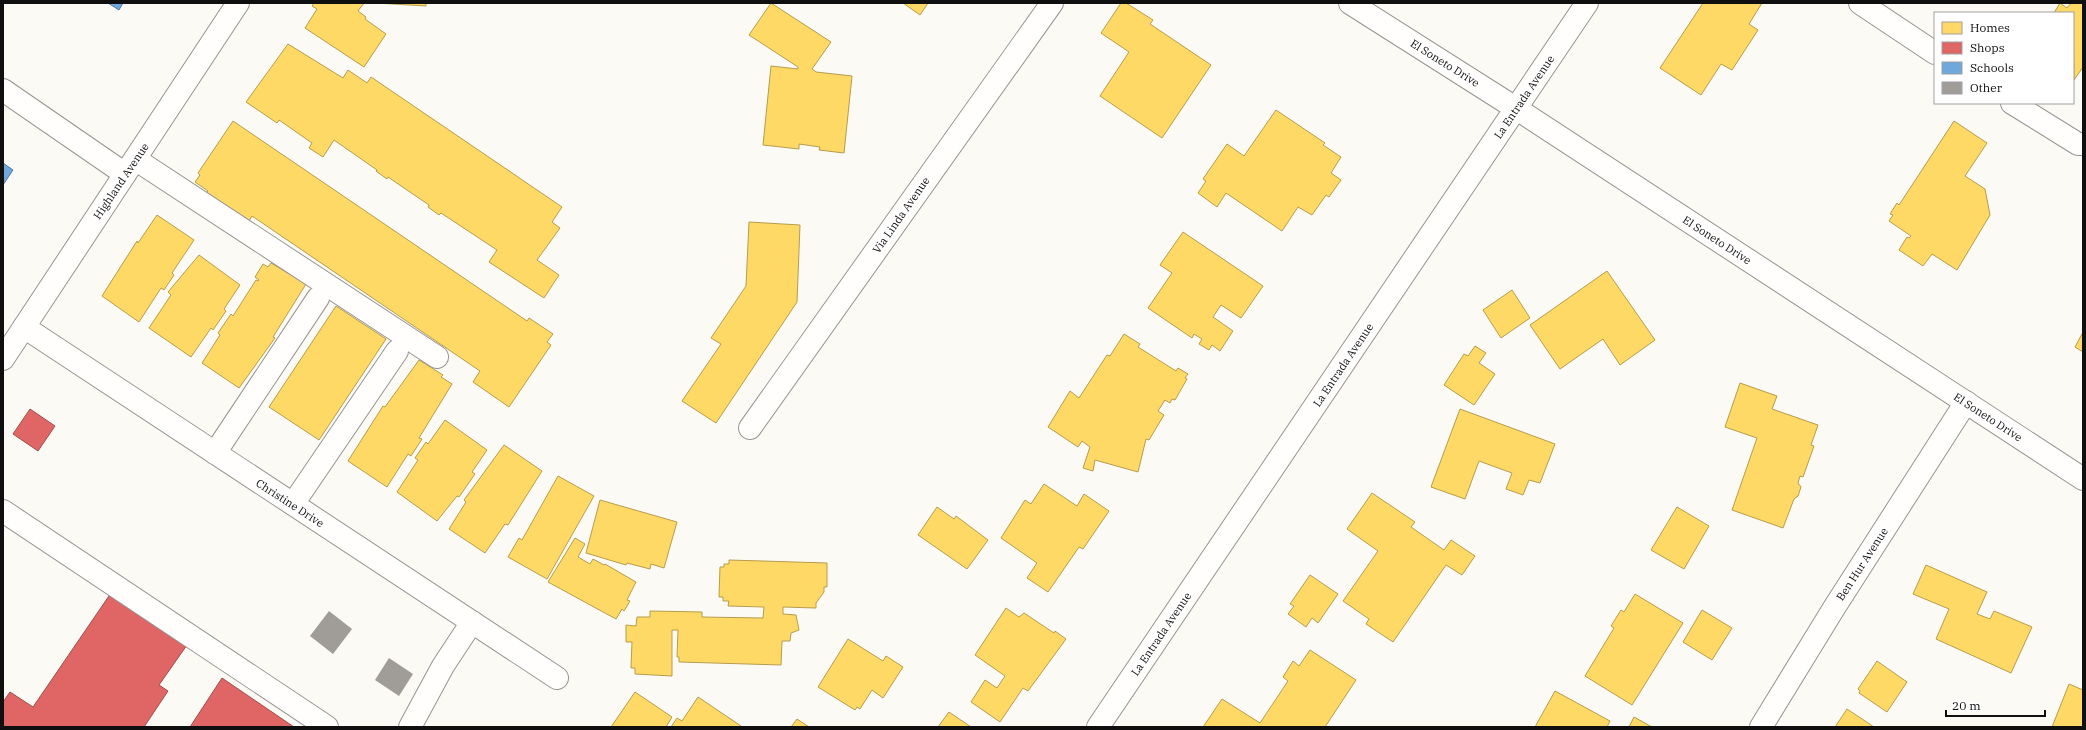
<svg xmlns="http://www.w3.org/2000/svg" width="2086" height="730" viewBox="0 0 2086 730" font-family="'IBM Plex Serif',serif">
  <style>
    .homes { fill: #ffd966; stroke: #b79c4c }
    .shops { fill: #e06666; stroke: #a14c4c }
    .schools { fill: #6fa8dc; stroke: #527a9e }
    .building { fill: #a09d99 }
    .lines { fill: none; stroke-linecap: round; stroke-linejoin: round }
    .minor-casing { stroke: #969592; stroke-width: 24 }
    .minor { stroke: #fffefd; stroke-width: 22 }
    .labels { text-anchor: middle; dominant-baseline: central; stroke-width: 4; stroke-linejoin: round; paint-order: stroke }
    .street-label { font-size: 11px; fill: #0f0f0f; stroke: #fff }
  </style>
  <rect width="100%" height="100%" fill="#fcfaf4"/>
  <g class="homes">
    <path d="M 314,3 L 364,3 L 358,11 L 366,17 L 365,19 L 386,34 L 364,67 L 305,28 L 317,9 L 312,6 Z"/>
    <path d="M 376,3 L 426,3 L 426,6 Z"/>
    <path d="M 771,3 L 831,42 L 812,69 L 816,72 L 852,76 L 844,153 L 819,150 L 820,147 L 799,144 L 799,149 L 763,145 L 771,66 L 798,69 L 798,67 L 749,35 Z"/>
    <path d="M 903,3 L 928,3 L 920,15 Z"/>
    <path d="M 1121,3 L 1126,3 L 1153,20 L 1150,24 L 1211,65 L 1162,138 L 1100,96 L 1129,52 L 1101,33 Z"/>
    <path d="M 1703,3 L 1762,3 L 1749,24 L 1758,30 L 1732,70 L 1721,64 L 1701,95 L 1660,68 Z"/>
    <path d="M 2060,3 L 2067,8 L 2071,3 L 2083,3 L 2083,67 L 2074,80 L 2073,13 L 2054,13 Z"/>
    <path d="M 288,44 L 343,78 L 348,70 L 367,83 L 371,77 L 562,207 L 552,222 L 560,228 L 537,260 L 559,275 L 544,298 L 489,262 L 497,250 L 441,213 L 439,215 L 428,207 L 429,205 L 388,177 L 387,179 L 376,171 L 377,170 L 334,140 L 323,157 L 309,148 L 312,143 L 279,120 L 277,123 L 246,102 Z"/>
    <path d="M 1276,110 L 1325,143 L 1323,145 L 1341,157 L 1331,173 L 1341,180 L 1329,197 L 1326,195 L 1312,215 L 1298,207 L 1282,231 L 1226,193 L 1217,207 L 1198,193 L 1206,181 L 1203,179 L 1227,144 L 1244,156 Z"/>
    <path d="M 233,121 L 527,321 L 529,318 L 553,334 L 547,342 L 551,345 L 509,407 L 473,382 L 480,371 L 252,216 L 249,221 L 206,193 L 208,191 L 195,182 L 200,175 L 198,173 Z"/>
    <path d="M 1954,121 L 1987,143 L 1965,176 L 1985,189 L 1990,215 L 1957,270 L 1932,254 L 1923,266 L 1899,250 L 1907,237 L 1909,238 L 1911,236 L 1889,221 L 1893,215 L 1890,214 L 1897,203 L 1899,205 Z"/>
    <path d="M 157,215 L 194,240 L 172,273 L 174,275 L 164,290 L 161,288 L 139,322 L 102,296 L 137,241 L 138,243 Z"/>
    <path d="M 749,222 L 800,225 L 797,302 L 716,423 L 682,401 L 721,344 L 711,338 L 746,286 Z"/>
    <path d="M 1183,232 L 1263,286 L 1241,318 L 1221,305 L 1213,317 L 1233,331 L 1220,351 L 1212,345 L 1209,350 L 1199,344 L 1202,339 L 1194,334 L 1192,338 L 1148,308 L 1172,273 L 1160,265 Z"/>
    <path d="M 199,255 L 240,285 L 224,309 L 226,311 L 213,330 L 211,328 L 191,357 L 149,328 L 171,295 L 168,292 Z"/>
    <path d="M 271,263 L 306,284 L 273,337 L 275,338 L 239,388 L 202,363 L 220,335 L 218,333 L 231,314 L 233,316 L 256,280 L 258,281 L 259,280 L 255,277 L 263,264 L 268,267 Z"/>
    <path d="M 1607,271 L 1655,340 L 1620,365 L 1603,339 L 1560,369 L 1530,325 Z"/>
    <path d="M 1512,290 L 1530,318 L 1501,338 L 1483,310 Z"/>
    <path d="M 336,306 L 386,339 L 319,440 L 269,407 Z"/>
    <path d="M 2083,332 L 2083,352 L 2075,347 Z"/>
    <path d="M 1124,334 L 1140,344 L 1138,347 L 1176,371 L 1178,368 L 1188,374 L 1185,378 L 1187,379 L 1175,400 L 1172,399 L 1170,403 L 1165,400 L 1158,411 L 1164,415 L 1149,440 L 1146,439 L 1138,472 L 1095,460 L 1093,471 L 1083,468 L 1090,447 L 1082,441 L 1078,447 L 1048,427 L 1070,391 L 1079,398 L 1107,355 L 1110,356 Z"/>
    <path d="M 1475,346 L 1486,353 L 1479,363 L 1495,374 L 1474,405 L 1444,385 L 1464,354 L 1468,356 Z"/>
    <path d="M 419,360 L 443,375 L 441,377 L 452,384 L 419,438 L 422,439 L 411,456 L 408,454 L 387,487 L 348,461 L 383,406 L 385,407 Z"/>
    <path d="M 1740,383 L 1777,396 L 1772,409 L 1818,425 L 1811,445 L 1814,446 L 1803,477 L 1800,476 L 1798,483 L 1801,487 L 1798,496 L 1794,499 L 1783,528 L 1732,510 L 1757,438 L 1725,427 Z"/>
    <path d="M 1460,409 L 1555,444 L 1540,483 L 1529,480 L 1523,495 L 1506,489 L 1512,473 L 1479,461 L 1465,499 L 1431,487 Z"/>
    <path d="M 445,420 L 487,450 L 472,472 L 475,474 L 459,497 L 457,496 L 437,521 L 397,492 L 418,460 L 415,458 L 426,442 L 428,444 Z"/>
    <path d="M 504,445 L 542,471 L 508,525 L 505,524 L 485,553 L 449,529 L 466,502 L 464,500 Z"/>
    <path d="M 558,476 L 594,496 L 547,579 L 508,557 L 519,538 L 522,540 Z"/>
    <path d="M 1044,484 L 1077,506 L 1084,494 L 1109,511 L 1083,549 L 1079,547 L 1048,592 L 1027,578 L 1037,563 L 1001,538 L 1025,500 L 1031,504 Z"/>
    <path d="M 1372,493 L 1415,522 L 1411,527 L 1444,550 L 1451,540 L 1475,556 L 1462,575 L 1446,565 L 1393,642 L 1366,624 L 1369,619 L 1343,601 L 1378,551 L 1347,529 Z"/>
    <path d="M 600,500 L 677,522 L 664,568 L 651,564 L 650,569 L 627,563 L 626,565 L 586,553 Z"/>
    <path d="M 937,507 L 954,519 L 956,516 L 988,540 L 967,569 L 918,535 Z"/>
    <path d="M 1677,507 L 1709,526 L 1684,569 L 1651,550 Z"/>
    <path d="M 575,538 L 585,544 L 578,557 L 590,564 L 593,559 L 604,565 L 605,564 L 636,582 L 627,600 L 630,601 L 624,611 L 622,609 L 616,619 L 548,582 Z"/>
    <path d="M 729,560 L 827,563 L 827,587 L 824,587 L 824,592 L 816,603 L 816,608 L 783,607 L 783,614 L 796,615 L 799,630 L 791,633 L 790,641 L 782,641 L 781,665 L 679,662 L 679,657 L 677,657 L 678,630 L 672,630 L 672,676 L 635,674 L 635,668 L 631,668 L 632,642 L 626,642 L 626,625 L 636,626 L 637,617 L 650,617 L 650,611 L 702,612 L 702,617 L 763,618 L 764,607 L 728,606 L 729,601 L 723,601 L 723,597 L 719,597 L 720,567 L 724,567 L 724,564 L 729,564 Z"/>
    <path d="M 1926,565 L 1987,592 L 1977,614 L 1990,619 L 1994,611 L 2032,627 L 2011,673 L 1936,639 L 1949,609 L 1913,594 Z"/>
    <path d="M 1310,575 L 1338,594 L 1318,623 L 1312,618 L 1306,627 L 1288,614 L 1294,606 L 1290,604 Z"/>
    <path d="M 1635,594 L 1683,623 L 1632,705 L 1585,676 L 1614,628 L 1611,626 L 1621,610 L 1624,612 Z"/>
    <path d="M 1006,608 L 1019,617 L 1024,613 L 1054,633 L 1055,631 L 1066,639 L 1028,691 L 1023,688 L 1000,722 L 971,702 L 985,680 L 997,688 L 1005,676 L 975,655 Z"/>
    <path d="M 1702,610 L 1732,628 L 1712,660 L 1683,642 Z"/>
    <path d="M 848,639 L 883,661 L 886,656 L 903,667 L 883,698 L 872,690 L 860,709 L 857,707 L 855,710 L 818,687 Z"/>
    <path d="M 1310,650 L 1356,680 L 1325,727 L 1203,727 L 1222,699 L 1260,723 L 1288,681 L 1283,677 L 1293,661 L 1299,666 Z"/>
    <path d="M 1877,661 L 1907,682 L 1887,712 L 1859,693 L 1860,691 L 1858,689 Z"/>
    <path d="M 2069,684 L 2083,690 L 2083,727 L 2052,727 Z"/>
    <path d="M 1555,691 L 1610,721 L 1607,727 L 1535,727 Z"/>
    <path d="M 635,692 L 672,717 L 666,727 L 611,727 Z"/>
    <path d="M 698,697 L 741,726 L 740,727 L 671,727 L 677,718 L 682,721 Z"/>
    <path d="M 1847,709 L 1874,727 L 1835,727 Z"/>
    <path d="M 949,712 L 971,727 L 938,727 Z"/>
    <path d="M 1634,717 L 1652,727 L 1629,727 Z"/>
    <path d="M 797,719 L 809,727 L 791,727 Z"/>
  </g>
  <g class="shops">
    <path d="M 30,409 L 55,426 L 38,451 L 13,434 Z"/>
    <path d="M 111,593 L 187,645 L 159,685 L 168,691 L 144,727 L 6,727 L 3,725 L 3,702 L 10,692 L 33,707 Z"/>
    <path d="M 222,678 L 294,727 L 190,727 Z"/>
  </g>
  <g class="schools">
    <path d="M 108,3 L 123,3 L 119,10 Z"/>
    <path d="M 3,163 L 13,170 L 3,185 Z"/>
  </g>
  <g class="building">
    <path d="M 329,611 L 352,629 L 333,654 L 310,636 Z"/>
    <path d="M 389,658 L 413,674 L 399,696 L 375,680 Z"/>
  </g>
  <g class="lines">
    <g class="minor-casing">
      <g id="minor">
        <path d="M 1350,3 L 1517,109 L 2083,479"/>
        <path d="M 1860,3 L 1935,53"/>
        <path d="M 3,90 L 125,174"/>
        <path d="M 2012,103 L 2078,144 L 2083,144"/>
        <path d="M 135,159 L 437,357"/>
        <path d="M 24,327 L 557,678"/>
        <path d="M 3,359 L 238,3"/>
        <path d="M 750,428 L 1052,3"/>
        <path d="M 215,453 L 318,298"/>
        <path d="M 293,504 L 397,351"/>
        <path d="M 3,511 L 327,727"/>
        <path d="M 410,727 L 443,666 L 472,622"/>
        <path d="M 1098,727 L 1587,3"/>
        <path d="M 1761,727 L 1834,608 L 1966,402"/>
      </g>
    </g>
    <use href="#minor" class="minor"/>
  </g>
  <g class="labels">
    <g class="street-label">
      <text transform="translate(1445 63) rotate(32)">El Soneto Drive</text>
      <text transform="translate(1524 97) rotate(-56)">La Entrada Avenue</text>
      <text transform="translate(121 181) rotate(-56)">Highland Avenue</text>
      <text transform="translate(901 215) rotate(-55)">Via Linda Avenue</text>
      <text transform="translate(1717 240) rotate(33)">El Soneto Drive</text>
      <text transform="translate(1343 365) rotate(-56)">La Entrada Avenue</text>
      <text transform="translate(1988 417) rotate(33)">El Soneto Drive</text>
      <text transform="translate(290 503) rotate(33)">Christine Drive</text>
      <text transform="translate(1862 564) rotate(-57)">Ben Hur Avenue</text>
      <text transform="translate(1161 634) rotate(-56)">La Entrada Avenue</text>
    </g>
  </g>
  <rect width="2086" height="730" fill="none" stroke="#0f0f0f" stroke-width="8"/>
  <rect x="1934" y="12" width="140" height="92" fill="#ffffff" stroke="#9f9f9f"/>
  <rect x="1942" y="22" width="20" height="12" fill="#ffd966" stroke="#9f9f9f"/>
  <text x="1970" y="32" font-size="12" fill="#0f0f0f">Homes</text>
  <rect x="1942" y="42" width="20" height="12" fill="#e06666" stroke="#9f9f9f"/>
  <text x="1970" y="52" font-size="12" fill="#0f0f0f">Shops</text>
  <rect x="1942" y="62" width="20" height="12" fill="#6fa8dc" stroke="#9f9f9f"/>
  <text x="1970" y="72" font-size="12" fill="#0f0f0f">Schools</text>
  <rect x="1942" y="82" width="20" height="12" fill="#a09d99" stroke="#9f9f9f"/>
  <text x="1970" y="92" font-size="12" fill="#0f0f0f">Other</text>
  <path d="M1946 710v6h99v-6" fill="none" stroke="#0f0f0f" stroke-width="2"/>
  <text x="1952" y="710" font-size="12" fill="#0f0f0f" stroke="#ffffff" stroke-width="3" paint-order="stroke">20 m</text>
</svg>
